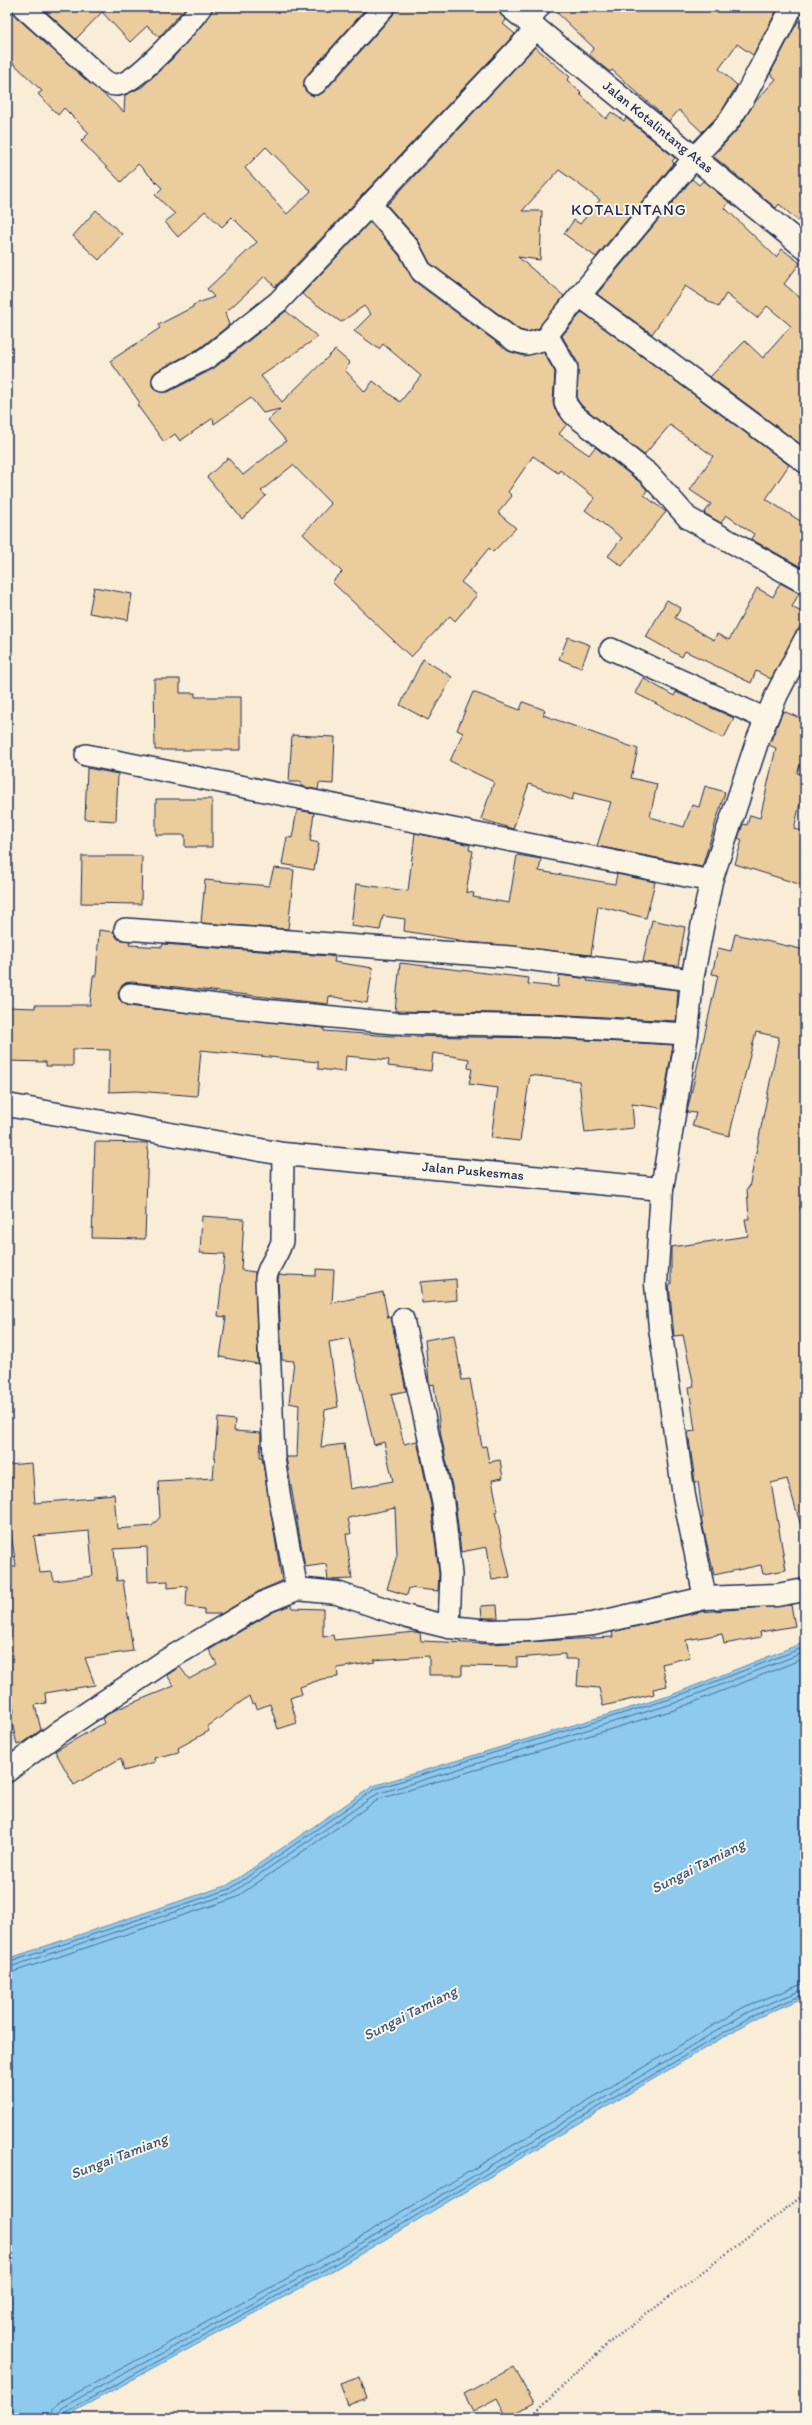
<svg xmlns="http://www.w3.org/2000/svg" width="812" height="2425" viewBox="0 0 812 2425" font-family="Itim,sans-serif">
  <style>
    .water { fill: #8dcaed; stroke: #5f8cb4 }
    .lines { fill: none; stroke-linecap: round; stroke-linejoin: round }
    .shore { stroke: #496d97; stroke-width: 1 }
    .building { fill: #ebcc9d; stroke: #1b2f5e; fill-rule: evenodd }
    .minor-casing { stroke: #1b2f5e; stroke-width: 24 }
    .tertiary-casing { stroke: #1b2f5e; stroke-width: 25 }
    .path { stroke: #1b2f5e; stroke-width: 2.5; stroke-dasharray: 1 3; stroke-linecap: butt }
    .minor { stroke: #fcf5e5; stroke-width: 21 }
    .tertiary { stroke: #fcf5e5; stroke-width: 22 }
    .labels { text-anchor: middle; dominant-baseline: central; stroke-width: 4; stroke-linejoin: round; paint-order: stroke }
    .street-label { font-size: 14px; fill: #1b2f5e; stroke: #fcf5e5 }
    .water-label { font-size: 15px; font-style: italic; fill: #385682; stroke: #fcf5e5 }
    .quarter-label { font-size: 16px; letter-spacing: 1px; fill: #1b2f5e; stroke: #fcf5e5 }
  </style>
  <rect width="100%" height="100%" fill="#f9edd7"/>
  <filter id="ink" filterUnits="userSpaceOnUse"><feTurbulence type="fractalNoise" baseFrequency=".025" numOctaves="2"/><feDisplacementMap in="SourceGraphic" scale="8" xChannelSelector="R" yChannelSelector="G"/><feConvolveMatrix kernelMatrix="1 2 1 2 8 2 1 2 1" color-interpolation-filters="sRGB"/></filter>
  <g filter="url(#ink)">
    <path class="water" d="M 805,1642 L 805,1997 L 752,2020 L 337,2268 L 62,2418 L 7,2418 L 7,1959 L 228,1885 L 373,1786 L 669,1696 Z"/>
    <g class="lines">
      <g class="shore">
        <path d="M 7,1963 L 230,1889 L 375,1789 L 670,1699 L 805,1647"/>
        <path d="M 7,1968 L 232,1893 L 377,1794 L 672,1704 L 805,1652"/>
        <path d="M 7,1974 L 235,1898 L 379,1799 L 674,1710 L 805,1658"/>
        <path d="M 50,2418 L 52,2410 L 58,2403 L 330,2255 L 744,2007 L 805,1983"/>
        <path d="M 56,2418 L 61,2408 L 333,2260 L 748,2012 L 805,1989"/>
        <path d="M 61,2418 L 64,2413 L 335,2264 L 750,2017 L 805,1994"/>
      </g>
    </g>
    <g class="building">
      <path d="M 7,7 L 11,7 L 15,16 L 124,112 L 125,95 L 142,87 L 172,59 L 204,23 L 213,7 L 362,7 L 365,10 L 306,76 L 304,88 L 313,96 L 324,92 L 393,15 L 396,7 L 495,7 L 506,20 L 503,24 L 515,34 L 275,287 L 265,276 L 225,313 L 229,325 L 200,348 L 157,371 L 153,375 L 152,386 L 157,391 L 168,392 L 213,369 L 286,311 L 318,337 L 261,376 L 282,402 L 335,350 L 350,363 L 345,370 L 365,392 L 373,381 L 400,402 L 421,376 L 383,344 L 379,349 L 354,331 L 371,314 L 364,306 L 341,322 L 302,294 L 370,222 L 399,255 L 414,281 L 508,351 L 524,356 L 543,352 L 555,372 L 553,402 L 555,410 L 567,424 L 559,434 L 589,455 L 595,447 L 641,483 L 647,490 L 644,495 L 666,512 L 622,566 L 608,556 L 622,538 L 585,510 L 595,498 L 560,470 L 558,473 L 533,456 L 508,492 L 512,496 L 498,513 L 516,528 L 493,552 L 489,548 L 461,582 L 477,595 L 455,621 L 450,616 L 411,657 L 332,582 L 342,572 L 303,534 L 331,504 L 293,465 L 261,491 L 266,496 L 242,519 L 207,477 L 228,458 L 243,475 L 286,441 L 268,420 L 280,409 L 263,413 L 251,398 L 214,424 L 213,418 L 180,441 L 175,434 L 164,442 L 137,405 L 140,403 L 110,361 L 160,328 L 158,325 L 193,307 L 193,305 L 214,297 L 207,289 L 257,242 L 232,217 L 222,227 L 205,211 L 178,237 L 165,222 L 175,214 L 155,195 L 162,188 L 138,164 L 121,182 L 81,141 L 89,133 L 64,108 L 58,115 L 38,94 L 42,91 L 7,57 ZM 266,147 L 311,191 L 287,214 L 245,168 Z"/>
      <path d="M 41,7 L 186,7 L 159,37 L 147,26 L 130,42 L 102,12 L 76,39 Z"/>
      <path d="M 551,7 L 777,7 L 778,8 L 753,55 L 737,44 L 719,69 L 737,85 L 720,114 L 702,132 L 679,110 L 669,121 L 612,70 L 610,72 L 600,64 L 589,54 L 594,48 Z"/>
      <path d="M 798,21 L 805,25 L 805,227 L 779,204 L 776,208 L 713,156 L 738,129 L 755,102 L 776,79 L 770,74 Z"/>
      <path d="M 535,47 L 570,77 L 567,80 L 581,93 L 580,94 L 606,119 L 611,112 L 624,121 L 626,118 L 675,158 L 672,161 L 674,163 L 596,257 L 564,234 L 574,220 L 580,224 L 600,200 L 559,170 L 522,211 L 542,211 L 540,260 L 518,257 L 564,296 L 539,328 L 527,332 L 520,330 L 430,263 L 418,240 L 387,205 Z"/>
      <path d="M 692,179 L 699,185 L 703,181 L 729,202 L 725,208 L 776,257 L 782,249 L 800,263 L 784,284 L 805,302 L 805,443 L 803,446 L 710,377 L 745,341 L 763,358 L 791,326 L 767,306 L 757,318 L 726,294 L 718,307 L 685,286 L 652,334 L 597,294 Z"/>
      <path d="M 96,210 L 122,234 L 99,260 L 73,236 Z"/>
      <path d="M 582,312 L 789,465 L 766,499 L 805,524 L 805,569 L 751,539 L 754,534 L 726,515 L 721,523 L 704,513 L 711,504 L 690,490 L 713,456 L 670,425 L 644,455 L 582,406 L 577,399 L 578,363 L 562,336 Z"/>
      <path d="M 780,583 L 799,593 L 792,607 L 805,614 L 805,617 L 771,679 L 756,671 L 751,683 L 685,651 L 682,657 L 646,637 L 667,600 L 681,608 L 675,618 L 714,640 L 717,634 L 729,640 L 757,588 L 773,597 Z"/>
      <path d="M 94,587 L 132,594 L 128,620 L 89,613 Z"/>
      <path d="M 568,637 L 590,645 L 581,668 L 559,659 Z"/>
      <path d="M 423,659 L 452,677 L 428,720 L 400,705 Z"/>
      <path d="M 643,678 L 674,696 L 676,692 L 734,718 L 724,738 L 635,693 Z"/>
      <path d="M 154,679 L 180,679 L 180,693 L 195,693 L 195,697 L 241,697 L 241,750 L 155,750 Z"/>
      <path d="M 473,692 L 520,710 L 523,702 L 545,710 L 543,715 L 638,749 L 631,778 L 657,784 L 650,817 L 684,827 L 692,805 L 699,807 L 705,786 L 725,792 L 702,867 L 597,846 L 611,802 L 574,793 L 572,800 L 529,784 L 513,829 L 481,819 L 494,782 L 450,761 L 463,733 L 457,730 Z"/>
      <path d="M 783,711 L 805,720 L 805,753 L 797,773 L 805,774 L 805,782 L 794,829 L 805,832 L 805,875 L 802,885 L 735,864 L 742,840 L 738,838 L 743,824 L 747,825 L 750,815 L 760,818 L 776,748 L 769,745 Z"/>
      <path d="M 292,735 L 335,737 L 333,784 L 319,783 L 318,790 L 301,786 L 301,782 L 289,782 Z"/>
      <path d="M 87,768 L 118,774 L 116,821 L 85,819 Z"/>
      <path d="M 156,799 L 212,799 L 212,847 L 185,847 L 185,835 L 156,835 Z"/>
      <path d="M 297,810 L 314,813 L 310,841 L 319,843 L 314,870 L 282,864 L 287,837 L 292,838 Z"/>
      <path d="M 415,833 L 470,845 L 469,850 L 473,851 L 466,892 L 474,893 L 473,897 L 509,903 L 517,855 L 541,859 L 539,871 L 615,884 L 617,874 L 655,882 L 646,918 L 598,906 L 591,955 L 477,943 L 404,931 L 405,919 L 383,916 L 380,930 L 351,926 L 356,884 L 408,891 Z"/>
      <path d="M 82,856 L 142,856 L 141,904 L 81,903 Z"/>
      <path d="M 274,868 L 294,870 L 288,929 L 201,923 L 205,880 L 269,886 Z"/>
      <path d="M 652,920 L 685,927 L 678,966 L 643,962 Z"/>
      <path d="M 99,930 L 114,932 L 118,939 L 130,941 L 129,945 L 162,947 L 163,944 L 329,956 L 335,957 L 334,962 L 373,968 L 367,1003 L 329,996 L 328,1004 L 132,982 L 125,983 L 118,992 L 119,999 L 128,1006 L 324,1028 L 324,1031 L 392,1036 L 551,1038 L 673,1045 L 662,1108 L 632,1104 L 634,1128 L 585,1133 L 579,1081 L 530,1075 L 520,1141 L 491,1138 L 498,1088 L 469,1084 L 472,1069 L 468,1068 L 469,1059 L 433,1053 L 431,1071 L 388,1066 L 389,1060 L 346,1056 L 345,1072 L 318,1069 L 318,1062 L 201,1050 L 197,1096 L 137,1091 L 109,1092 L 110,1050 L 73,1049 L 73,1066 L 46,1066 L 46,1062 L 7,1061 L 7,1007 L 35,1008 L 35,1005 L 90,1005 L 93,976 L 96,976 Z"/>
      <path d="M 735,934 L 805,950 L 805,1206 L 800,1206 L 805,1235 L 805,1525 L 801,1526 L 787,1479 L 771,1483 L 786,1570 L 763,1574 L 761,1565 L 714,1575 L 701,1518 L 703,1518 L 698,1482 L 695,1482 L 688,1432 L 695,1431 L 689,1387 L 694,1386 L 683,1335 L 674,1336 L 669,1285 L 671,1284 L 671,1247 L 748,1236 L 745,1219 L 749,1219 L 747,1188 L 749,1188 L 779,1037 L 756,1032 L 729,1136 L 692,1126 L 696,1113 L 687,1112 L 718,975 L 712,974 L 718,948 L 731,951 Z"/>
      <path d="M 400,963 L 529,978 L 528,984 L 558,987 L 559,975 L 588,979 L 587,981 L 678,990 L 676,1021 L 551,1014 L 395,1011 Z"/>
      <path d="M 95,1142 L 148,1143 L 145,1239 L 92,1238 Z"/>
      <path d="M 202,1216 L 244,1219 L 241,1270 L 255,1272 L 258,1364 L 220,1357 L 226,1317 L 218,1316 L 225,1254 L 200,1253 Z"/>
      <path d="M 316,1269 L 334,1270 L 332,1303 L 383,1292 L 388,1318 L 391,1317 L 406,1391 L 391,1394 L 404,1444 L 417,1441 L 431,1505 L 439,1574 L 438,1591 L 409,1588 L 407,1595 L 387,1589 L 397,1555 L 395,1508 L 348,1518 L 351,1534 L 346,1534 L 352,1579 L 328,1580 L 326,1564 L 305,1567 L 286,1457 L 297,1457 L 299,1405 L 289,1403 L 294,1361 L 282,1360 L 278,1279 L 279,1275 L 287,1276 L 287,1275 L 316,1276 ZM 349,1338 L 374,1445 L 384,1442 L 393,1481 L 350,1489 L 344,1444 L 321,1447 L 325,1410 L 338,1407 L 329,1342 Z"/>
      <path d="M 456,1279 L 457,1300 L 422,1303 L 420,1282 Z"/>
      <path d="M 454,1335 L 462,1380 L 470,1379 L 482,1447 L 486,1446 L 489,1462 L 500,1460 L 503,1478 L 492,1480 L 498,1511 L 495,1512 L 510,1577 L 492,1580 L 487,1547 L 461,1552 L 455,1500 L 441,1436 L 434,1384 L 430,1385 L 429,1381 L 425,1340 Z"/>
      <path d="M 218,1418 L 235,1420 L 234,1431 L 261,1433 L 260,1457 L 262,1457 L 282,1581 L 261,1590 L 221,1614 L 204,1614 L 204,1609 L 186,1607 L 187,1586 L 168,1588 L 168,1581 L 148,1582 L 147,1547 L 114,1549 L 117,1581 L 123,1580 L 133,1651 L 85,1658 L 95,1685 L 45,1693 L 46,1703 L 35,1705 L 41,1730 L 23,1743 L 17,1745 L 10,1713 L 14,1712 L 7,1669 L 7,1568 L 16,1566 L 7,1508 L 7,1465 L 32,1463 L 35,1503 L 93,1498 L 93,1496 L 114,1494 L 117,1529 L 152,1526 L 160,1517 L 158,1481 L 213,1478 ZM 89,1531 L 93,1576 L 54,1581 L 52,1572 L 40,1573 L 34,1536 Z"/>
      <path d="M 291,1605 L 292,1608 L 323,1609 L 323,1637 L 333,1635 L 334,1640 L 416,1632 L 420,1633 L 421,1641 L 491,1644 L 613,1637 L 612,1632 L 700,1612 L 791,1605 L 795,1626 L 760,1632 L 761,1637 L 724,1644 L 722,1634 L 686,1640 L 690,1657 L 662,1664 L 667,1686 L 653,1689 L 654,1694 L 603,1706 L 599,1688 L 577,1686 L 579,1659 L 565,1659 L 565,1654 L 517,1658 L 517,1667 L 462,1666 L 462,1675 L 429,1675 L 429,1656 L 374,1660 L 375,1662 L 337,1668 L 338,1677 L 322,1679 L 300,1687 L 302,1694 L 290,1698 L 297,1723 L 278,1729 L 270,1704 L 257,1709 L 255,1703 L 252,1704 L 249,1696 L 207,1727 L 209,1731 L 178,1748 L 179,1752 L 154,1758 L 155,1762 L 124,1771 L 121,1758 L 74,1785 L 55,1751 L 104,1723 L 102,1718 L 115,1710 L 174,1686 L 167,1675 L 180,1667 L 189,1679 L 217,1664 L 209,1650 L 273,1612 Z"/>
      <path d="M 497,1605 L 498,1618 L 482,1618 L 481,1606 Z"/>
      <path d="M 514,2367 L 533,2403 L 507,2417 L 497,2398 L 473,2411 L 464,2394 Z"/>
      <path d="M 360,2377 L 367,2398 L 348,2405 L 340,2384 Z"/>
    </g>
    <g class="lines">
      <g class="minor-casing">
        <g id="minor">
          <path d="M 23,7 L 99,76 C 106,82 112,87 121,84 C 141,78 188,25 201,7"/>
          <path d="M 792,7 L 744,98 L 729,121 L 695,157 L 551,330 L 549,338 L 567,369 L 565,403 L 573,414 L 649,474 L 688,518 L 805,583"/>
          <path d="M 528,21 L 539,7"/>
          <path d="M 315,84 L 384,7"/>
          <path d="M 370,204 L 409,248 L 421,271 L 515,341 L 527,344 L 549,338"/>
          <path d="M 580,296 L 805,462"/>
          <path d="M 163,381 L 207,358 L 278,302 L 536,29"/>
          <path d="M 611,649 L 766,719"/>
          <path d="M 86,755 L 711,881"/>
          <path d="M 125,929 L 511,957 L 692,980"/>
          <path d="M 130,994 L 233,1007 L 393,1023 L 551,1026 L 687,1034"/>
          <path d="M 283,1154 L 282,1241 C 279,1254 268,1265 266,1278 L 274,1457 L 280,1500 L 297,1589"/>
          <path d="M 403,1319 L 443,1503 L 451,1574 L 449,1627"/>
        </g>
      </g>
      <g class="tertiary-casing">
        <g id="tertiary">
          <path d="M 510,7 L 805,248"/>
          <path d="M 7,1105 L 283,1154 L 662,1189"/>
          <path d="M 705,1598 L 684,1496 L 660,1328 L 656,1284 L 662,1189 L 687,1034 L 692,980 L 711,881 L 758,739 L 777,694 L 805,640"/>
          <path d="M 7,1771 L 59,1732 L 167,1660 L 267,1601 L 297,1589 L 337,1593 L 408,1617 L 449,1627 L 491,1631 L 529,1630 L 593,1624 L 705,1598 L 777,1595 L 805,1590"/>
        </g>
      </g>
      <path class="path" d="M 529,2418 L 610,2342 L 805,2194"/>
      <use href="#minor" class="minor"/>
      <use href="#tertiary" class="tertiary"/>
    </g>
  </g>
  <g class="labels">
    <g class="street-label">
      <text transform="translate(658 127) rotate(39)">Jalan Kotalintang Atas</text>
      <text transform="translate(473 1171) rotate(5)">Jalan Puskesmas</text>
    </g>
    <g class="water-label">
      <text transform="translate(698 1866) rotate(-27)">Sungai Tamiang</text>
      <text transform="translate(410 2013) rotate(-27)">Sungai Tamiang</text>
      <text transform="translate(119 2156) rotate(-21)">Sungai Tamiang</text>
    </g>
    <g class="quarter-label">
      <text x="629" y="209">KOTALINTANG</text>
    </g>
  </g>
  <rect width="812" height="2425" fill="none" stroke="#fcf5e5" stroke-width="24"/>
  <rect x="12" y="12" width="788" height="2401" fill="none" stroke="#1b2f5e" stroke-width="1.5" filter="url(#ink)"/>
</svg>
